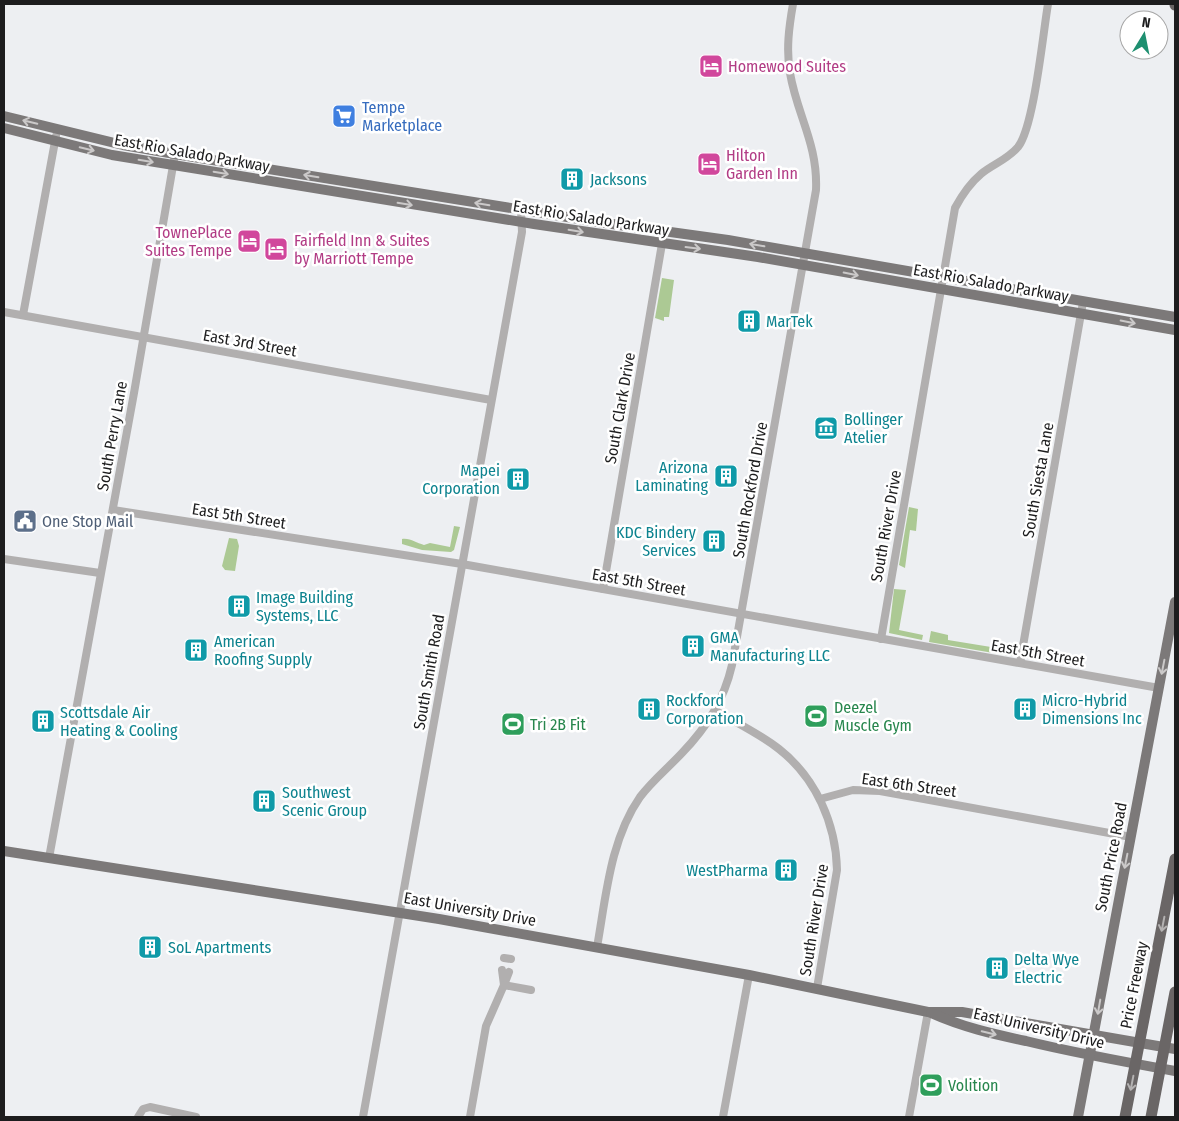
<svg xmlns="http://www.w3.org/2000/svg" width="1179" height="1121" viewBox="0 0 1179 1121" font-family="'Fira Sans Condensed',sans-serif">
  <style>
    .green { fill: #acc994 }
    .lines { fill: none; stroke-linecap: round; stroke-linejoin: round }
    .minor { stroke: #b1afaf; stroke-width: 8 }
    .major { stroke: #7c7979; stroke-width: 10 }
    .highway { stroke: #6a6666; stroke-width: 11 }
    .oneway { stroke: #cbc9c9 }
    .oneway2 { stroke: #b4b2b2 }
    .labels { text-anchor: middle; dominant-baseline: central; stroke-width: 5; stroke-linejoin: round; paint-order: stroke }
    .hotel-label { font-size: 16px; fill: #b23c85; stroke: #fff; text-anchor: start }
    .shop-label { font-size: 16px; fill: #366cbe; stroke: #fff; text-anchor: start }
    .street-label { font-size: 16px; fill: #1d1d1e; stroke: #fff }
    .culture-label { font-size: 16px; fill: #0d838f; stroke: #fff; text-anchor: start }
    .service-label { font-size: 16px; fill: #4e5e75; stroke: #fff; text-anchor: start }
    .leisure-label { font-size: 16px; fill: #27864d; stroke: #fff; text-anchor: start }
  </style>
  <rect width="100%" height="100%" fill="#edeff2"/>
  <g class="green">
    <path d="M 662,278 L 674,280 L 669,317 L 664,317 L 664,321 L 655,318 Z"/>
    <path d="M 909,507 L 918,509 L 916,531 L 910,530 L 905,568 L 899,565 Z"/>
    <path d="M 454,526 L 460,527 L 454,550 L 451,552 L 422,550 L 402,544 L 402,539 C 411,538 416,543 424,545 L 430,543 L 450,547 Z"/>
    <path d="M 229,538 L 237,539 L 239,546 L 235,571 L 225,570 L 222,566 Z"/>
    <path d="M 894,589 L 906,590 L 899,630 L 923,635 L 922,640 L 889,633 Z"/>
    <path d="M 931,631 L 948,635 L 948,640 L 991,647 L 992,643 L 1017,644 L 1016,653 L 1011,656 L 929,642 Z"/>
  </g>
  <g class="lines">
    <g class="minor">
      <path d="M 4,312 L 491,400"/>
      <path d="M 23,315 L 56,136"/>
      <path d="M 113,510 L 462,564 L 1159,688"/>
      <path d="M 4,559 L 100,573"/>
      <path d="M 603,589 L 664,232"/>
      <path d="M 881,639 L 955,208 C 962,195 969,184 981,174 C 993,164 1007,160 1018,147 C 1034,127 1043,33 1048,4"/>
      <path d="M 1020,663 L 1083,302"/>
      <path d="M 716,711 C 737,723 760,734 779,749 C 816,778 836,824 837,870 L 817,988"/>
      <path d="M 820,799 L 853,790 L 880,791 L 1131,837"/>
      <path d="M 49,858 L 134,393 L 175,154"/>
      <path d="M 597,947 C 606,897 610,840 640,797 C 652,781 668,768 682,753 C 707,727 724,700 732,665 L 816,190 C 818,144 797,115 790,73 C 786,49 789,27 793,4"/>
      <path d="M 504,958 L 511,959"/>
      <path d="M 502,970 L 504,985 L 509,972"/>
      <path d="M 138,1117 L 143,1109 L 150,1107 L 196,1117"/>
      <path d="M 363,1117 L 522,232 L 521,210"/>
      <path d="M 470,1117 L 486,1026 L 504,985 L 531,990"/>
      <path d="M 723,1117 L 749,975"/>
      <path d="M 909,1117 L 928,1012"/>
    </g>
    <g class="major">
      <path d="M 4,116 L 123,145 L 175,154 L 598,222 L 728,240 L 1175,317"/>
      <path d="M 4,128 L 112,155 L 534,224 L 758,257 L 1175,330"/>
      <path d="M 4,851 L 439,919 L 749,975 L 928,1012 L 962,1012 L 1175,1049"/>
      <path d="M 931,1013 C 962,1027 993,1034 1026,1041 C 1075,1053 1125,1062 1175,1071"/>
      <path d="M 1078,1117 L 1175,602"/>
    </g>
    <g class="highway">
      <path d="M 1175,4 L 1175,5"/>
      <path d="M 1125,1117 L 1175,859"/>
      <path d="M 1151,1117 L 1175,992"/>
    </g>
  </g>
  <defs><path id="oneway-shaft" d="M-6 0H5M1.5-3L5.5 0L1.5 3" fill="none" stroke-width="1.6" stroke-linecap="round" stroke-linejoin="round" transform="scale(1.25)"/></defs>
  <g class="oneway">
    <use href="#oneway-shaft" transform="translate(30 122) rotate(-167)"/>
    <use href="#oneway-shaft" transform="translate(87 149) rotate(13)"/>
    <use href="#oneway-shaft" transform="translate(146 161) rotate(9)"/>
    <use href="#oneway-shaft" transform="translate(221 173) rotate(10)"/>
    <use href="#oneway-shaft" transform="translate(311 176) rotate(-171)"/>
    <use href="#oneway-shaft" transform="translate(405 204) rotate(9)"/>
    <use href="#oneway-shaft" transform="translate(482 204) rotate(-171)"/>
    <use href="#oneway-shaft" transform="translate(576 231) rotate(9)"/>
    <use href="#oneway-shaft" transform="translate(757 245) rotate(-170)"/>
    <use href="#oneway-shaft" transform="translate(693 248) rotate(7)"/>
    <use href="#oneway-shaft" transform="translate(851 274) rotate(11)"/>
    <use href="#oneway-shaft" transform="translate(1128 322) rotate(11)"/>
    <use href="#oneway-shaft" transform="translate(1163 667) rotate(101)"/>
    <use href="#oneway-shaft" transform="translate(1126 861) rotate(101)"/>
    <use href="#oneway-shaft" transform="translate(1099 1007) rotate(100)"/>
    <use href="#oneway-shaft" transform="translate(989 1033) rotate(13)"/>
  </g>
  <g class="oneway2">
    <use href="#oneway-shaft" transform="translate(1163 924) rotate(101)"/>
    <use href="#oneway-shaft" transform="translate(1132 1083) rotate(101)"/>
  </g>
  <defs>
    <g id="hotel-square" transform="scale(1.25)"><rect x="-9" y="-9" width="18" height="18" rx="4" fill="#d1479c" stroke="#fff"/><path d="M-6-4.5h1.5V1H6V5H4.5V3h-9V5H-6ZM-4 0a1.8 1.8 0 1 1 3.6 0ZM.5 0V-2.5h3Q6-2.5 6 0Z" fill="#fff"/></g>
    <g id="supermarket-square" transform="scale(1.25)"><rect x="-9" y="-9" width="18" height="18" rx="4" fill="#3f7fe0" stroke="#fff"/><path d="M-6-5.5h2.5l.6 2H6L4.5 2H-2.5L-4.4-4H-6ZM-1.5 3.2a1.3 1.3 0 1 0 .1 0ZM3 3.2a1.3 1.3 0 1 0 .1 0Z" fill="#fff"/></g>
    <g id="building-square" transform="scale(1.25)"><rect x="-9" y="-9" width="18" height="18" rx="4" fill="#0f9aa8" stroke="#fff"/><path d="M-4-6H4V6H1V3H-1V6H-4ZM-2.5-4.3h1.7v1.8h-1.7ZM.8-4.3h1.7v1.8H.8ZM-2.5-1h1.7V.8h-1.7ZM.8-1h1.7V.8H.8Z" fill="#fff"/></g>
    <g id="museum-square" transform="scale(1.25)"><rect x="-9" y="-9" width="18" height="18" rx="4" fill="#0f9aa8" stroke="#fff"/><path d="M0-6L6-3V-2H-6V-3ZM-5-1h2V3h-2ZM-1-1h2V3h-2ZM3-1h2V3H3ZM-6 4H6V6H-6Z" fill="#fff"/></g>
    <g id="civic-square" transform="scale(1.25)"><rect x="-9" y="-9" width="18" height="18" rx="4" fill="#5c6f8a" stroke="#fff"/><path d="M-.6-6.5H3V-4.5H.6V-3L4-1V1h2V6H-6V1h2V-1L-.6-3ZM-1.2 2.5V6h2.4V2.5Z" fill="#fff"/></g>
    <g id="stadium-square" transform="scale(1.25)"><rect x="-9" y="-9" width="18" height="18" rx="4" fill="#2e9e5b" stroke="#fff"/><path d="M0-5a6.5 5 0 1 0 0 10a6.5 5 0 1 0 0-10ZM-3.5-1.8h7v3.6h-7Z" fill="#fff"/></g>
  </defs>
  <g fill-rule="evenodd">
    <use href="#hotel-square" x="711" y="66"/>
    <use href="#supermarket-square" x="344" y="116"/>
    <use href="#hotel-square" x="709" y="164"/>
    <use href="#building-square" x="572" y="179"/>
    <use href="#hotel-square" x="249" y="241"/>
    <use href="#hotel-square" x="276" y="249"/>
    <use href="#building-square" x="749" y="321"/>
    <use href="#museum-square" x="826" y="428"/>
    <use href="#building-square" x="726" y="476"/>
    <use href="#building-square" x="518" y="479"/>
    <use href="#civic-square" x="25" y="521"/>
    <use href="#building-square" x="714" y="541"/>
    <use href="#building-square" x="239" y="606"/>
    <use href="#building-square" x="693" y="646"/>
    <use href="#building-square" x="196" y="650"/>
    <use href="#building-square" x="649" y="709"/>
    <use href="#building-square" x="1025" y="709"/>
    <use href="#stadium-square" x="816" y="716"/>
    <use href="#building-square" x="43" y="721"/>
    <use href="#stadium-square" x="513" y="724"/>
    <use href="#building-square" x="264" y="801"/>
    <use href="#building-square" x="786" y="870"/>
    <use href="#building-square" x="150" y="947"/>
    <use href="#building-square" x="997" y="968"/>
    <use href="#stadium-square" x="931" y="1085"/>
  </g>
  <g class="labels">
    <g class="hotel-label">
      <text x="728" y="66">Homewood Suites</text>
      <text x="726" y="155">Hilton<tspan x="726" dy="18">Garden Inn</tspan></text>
      <text x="232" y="232" text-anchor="end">TownePlace<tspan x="232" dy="18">Suites Tempe</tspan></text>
      <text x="294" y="240">Fairfield Inn &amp; Suites<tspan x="294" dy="18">by Marriott Tempe</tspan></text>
    </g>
    <g class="shop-label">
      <text x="362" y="107">Tempe<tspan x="362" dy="18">Marketplace</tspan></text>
    </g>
    <g class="street-label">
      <text transform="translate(192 153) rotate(10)">East Rio Salado Parkway</text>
      <text transform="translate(591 218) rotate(9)">East Rio Salado Parkway</text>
      <text transform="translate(991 283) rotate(10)">East Rio Salado Parkway</text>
      <text transform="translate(250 343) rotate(10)">East 3rd Street</text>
      <text transform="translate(620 408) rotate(-80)">South Clark Drive</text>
      <text transform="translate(112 436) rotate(-80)">South Perry Lane</text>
      <text transform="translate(1038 480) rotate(-80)">South Siesta Lane</text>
      <text transform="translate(750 490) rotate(-80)">South Rockford Drive</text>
      <text transform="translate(239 516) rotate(9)">East 5th Street</text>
      <text transform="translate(886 526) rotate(-80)">South River Drive</text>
      <text transform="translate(639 582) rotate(10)">East 5th Street</text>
      <text transform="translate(1038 653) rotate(10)">East 5th Street</text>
      <text transform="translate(429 672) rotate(-80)">South Smith Road</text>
      <text transform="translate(909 785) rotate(8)">East 6th Street</text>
      <text transform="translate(1111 857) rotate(-79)">South Price Road</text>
      <text transform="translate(470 909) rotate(10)">East University Drive</text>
      <text transform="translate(814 920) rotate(-81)">South River Drive</text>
      <text transform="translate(1134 985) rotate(-79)">Price Freeway</text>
      <text transform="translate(1039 1028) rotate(13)">East University Drive</text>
    </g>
    <g class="culture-label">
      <text x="590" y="179">Jacksons</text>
      <text x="766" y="321">MarTek</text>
      <text x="844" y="419">Bollinger<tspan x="844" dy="18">Atelier</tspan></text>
      <text x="708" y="467" text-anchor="end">Arizona<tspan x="708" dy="18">Laminating</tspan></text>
      <text x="500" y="470" text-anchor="end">Mapei<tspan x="500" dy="18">Corporation</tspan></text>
      <text x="696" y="532" text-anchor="end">KDC Bindery<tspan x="696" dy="18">Services</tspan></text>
      <text x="256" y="597">Image Building<tspan x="256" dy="18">Systems, LLC</tspan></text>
      <text x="710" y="637">GMA<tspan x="710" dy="18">Manufacturing LLC</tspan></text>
      <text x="214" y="641">American<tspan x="214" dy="18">Roofing Supply</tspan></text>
      <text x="666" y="700">Rockford<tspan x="666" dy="18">Corporation</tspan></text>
      <text x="1042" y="700">Micro-Hybrid<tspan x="1042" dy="18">Dimensions Inc</tspan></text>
      <text x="60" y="712">Scottsdale Air<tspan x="60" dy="18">Heating &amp; Cooling</tspan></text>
      <text x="282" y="792">Southwest<tspan x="282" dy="18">Scenic Group</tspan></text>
      <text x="768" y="870" text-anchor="end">WestPharma</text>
      <text x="168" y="947">SoL Apartments</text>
      <text x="1014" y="959">Delta Wye<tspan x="1014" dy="18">Electric</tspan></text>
    </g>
    <g class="service-label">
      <text x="42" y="521">One Stop Mail</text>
    </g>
    <g class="leisure-label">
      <text x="834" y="707">Deezel<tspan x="834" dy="18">Muscle Gym</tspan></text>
      <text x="530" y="724">Tri 2B Fit</text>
      <text x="948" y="1085">Volition</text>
    </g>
  </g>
  <rect width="1179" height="1121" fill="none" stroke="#1d1d1e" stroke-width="10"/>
  <g transform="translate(1144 35) rotate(10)"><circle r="24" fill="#ffffff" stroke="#a5a5a5"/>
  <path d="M0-4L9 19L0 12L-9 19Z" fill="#1e8f70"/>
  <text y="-8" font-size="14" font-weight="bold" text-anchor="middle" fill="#1d1d1e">N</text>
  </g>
</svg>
